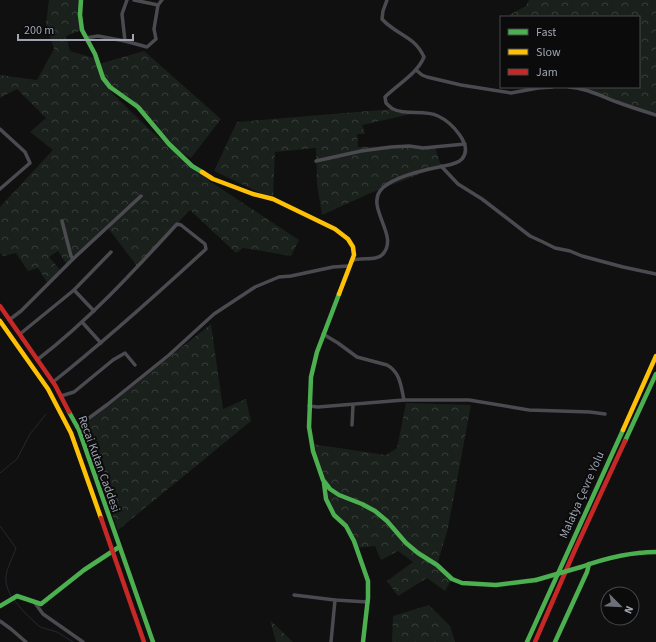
<svg xmlns="http://www.w3.org/2000/svg" width="656" height="642" viewBox="0 0 656 642" font-family="'Source Sans 3',sans-serif">
  <style>
    .forest { fill: url(#forest-crowns) }
    .lines { fill: none; stroke-linecap: round; stroke-linejoin: round }
    .stream { stroke: #242931; stroke-width: 1 }
    .street { stroke: #4a4a50; stroke-width: 3.5 }
    .fast { stroke: #4caf50; stroke-width: 4.5 }
    .slow { stroke: #ffc107; stroke-width: 4.5 }
    .jam { stroke: #c62828; stroke-width: 4.5 }
    .fast-bridge { stroke: #4caf50; stroke-width: 4.5 }
    .labels { text-anchor: middle; dominant-baseline: central; stroke-width: 4; stroke-linejoin: round; paint-order: stroke }
    .street-label { font-size: 12px; fill: #a0a3b2; stroke: #0b0b0c }
  </style>
  <defs>
    <pattern id="forest-crowns" width="20" height="18" patternUnits="userSpaceOnUse"><rect width="20" height="18" fill="#1a201b"/><path d="M2 6a3 3 0 1 1 6 0M12 15a3 3 0 1 1 6 0" fill="none" stroke="#383d3a"/></pattern>
  </defs>
  <rect width="100%" height="100%" fill="#101010"/>
  <g class="forest">
    <path d="M 49,0 L 81,0 L 82,30 L 66,36 L 70,51 L 97,59 L 99,64 L 144,51 L 221,119 L 191,158 L 173,148 L 138,108 L 108,84 L 112,93 L 149,129 L 211,182 L 299,240 L 291,256 L 243,248 L 236,253 L 190,210 L 137,266 L 108,228 L 67,265 L 58,251 L 49,257 L 61,271 L 48,284 L 38,268 L 28,271 L 16,253 L 3,256 L 0,253 L 0,207 L 53,150 L 30,132 L 46,118 L 17,89 L 0,98 L 0,75 L 37,80 L 54,49 L 46,24 Z"/>
    <path d="M 529,0 L 656,0 L 656,115 L 576,87 L 538,88 L 524,90 L 523,87 L 639,87 L 639,17 L 510,17 L 509,15 L 526,6 Z"/>
    <path d="M 393,109 L 420,112 L 362,125 L 365,134 L 357,134 L 358,147 L 409,146 L 435,147 L 441,166 L 373,192 L 322,215 L 317,184 L 316,148 L 275,152 L 273,199 L 214,171 L 237,122 Z"/>
    <path d="M 211,324 L 223,409 L 246,399 L 251,421 L 118,530 L 79,429 Z"/>
    <path d="M 406,403 L 471,405 L 448,528 L 437,565 L 452,579 L 445,591 L 427,578 L 398,596 L 387,581 L 413,562 L 398,551 L 381,560 L 375,546 L 357,548 L 346,526 L 334,515 L 326,499 L 330,489 L 323,480 L 312,444 L 386,455 L 397,448 Z"/>
    <path d="M 429,605 L 450,626 L 455,642 L 392,642 L 393,616 Z"/>
    <path d="M 270,620 L 293,642 L 276,642 Z"/>
  </g>
  <g class="lines">
    <g class="stream">
      <path d="M 0,473 L 17,459 L 30,434 L 46,414"/>
      <path d="M 0,526 L 16,548 C 9,568 0,576 11,596"/>
      <path d="M 14,600 L 24,612 L 40,627 L 57,632 L 73,642"/>
    </g>
    <g class="street">
      <path d="M 127,0 L 122,14 L 125,41 L 147,47 L 156,39 L 154,29 L 158,5 L 134,0"/>
      <path d="M 158,5 L 162,0"/>
      <path d="M 86,38 L 98,36 L 125,41"/>
      <path d="M 416,70 L 422,75 L 427,77 L 461,85 L 511,93 L 538,88 L 552,87"/>
      <path d="M 569,87 C 586,88 601,96 617,102 C 630,107 643,111 656,115"/>
      <path d="M 0,129 L 25,152 L 30,163 L 0,189"/>
      <path d="M 316,161 L 361,151 L 391,147 L 409,146 L 423,148 L 465,144"/>
      <path d="M 441,166 L 458,184 L 482,199 L 530,236 L 543,242 L 555,248 L 570,251 L 582,256 L 623,267 L 656,274"/>
      <path d="M 62,221 L 71,256 L 73,259"/>
      <path d="M 351,261 C 361,256 376,262 383,254 C 399,236 367,209 380,191 C 390,177 424,170 439,167 C 447,165 456,165 462,159 C 474,145 451,122 438,116 C 424,109 407,116 393,109 C 391,108 388,105 386,103 L 385,97 C 398,84 417,74 424,57 C 414,35 396,35 382,19 L 383,11 L 387,0"/>
      <path d="M 74,290 L 111,252"/>
      <path d="M 9,320 L 21,311 L 73,259 L 141,196"/>
      <path d="M 82,322 L 101,343"/>
      <path d="M 20,334 L 74,290 L 94,311"/>
      <path d="M 323,334 L 338,343 L 357,357 L 387,365 C 400,372 401,386 404,400 L 469,400 L 529,410 L 590,412 L 605,414"/>
      <path d="M 37,360 C 89,320 133,272 177,224 L 181,225 L 205,244 L 206,249 C 156,295 106,340 53,382"/>
      <path d="M 61,396 L 74,392 L 113,360 L 125,353 L 135,365"/>
      <path d="M 309,406 L 318,407 L 404,400"/>
      <path d="M 352,425 L 353,405"/>
      <path d="M 77,427 L 108,404 L 169,355 L 214,314 L 255,287 L 279,277 L 291,276 L 333,267 L 348,266"/>
      <path d="M 294,595 L 335,600 L 368,602"/>
      <path d="M 35,603 L 43,614 L 83,642"/>
      <path d="M 0,621 L 11,629 L 26,642"/>
      <path d="M 331,642 L 335,600"/>
    </g>
    <g class="fast">
      <path d="M 81,0 L 80,15 L 82,30 L 95,54 L 103,78 L 110,87 L 138,107 L 169,144 L 192,166 L 202,172"/>
      <path d="M 339,294 L 317,352 L 311,377 L 309,427 L 313,451 L 323,480 L 330,489 L 339,495 L 362,504 L 375,511 L 387,521 L 406,543 L 418,553 L 437,565 L 452,579 L 462,583 L 496,585 L 536,580"/>
      <path d="M 69,412 L 79,430 L 153,642"/>
      <path d="M 625,441 L 656,374"/>
      <path d="M 324,483 L 326,499 L 334,515 L 346,526 L 354,541 L 368,581 L 368,598 L 363,642"/>
      <path d="M 581,567 C 606,558 630,552 656,552"/>
      <path d="M 0,606 L 17,596 L 41,604 L 84,570 L 119,547"/>
      <path d="M 527,642 L 623,430"/>
      <path d="M 555,642 L 587,572 L 589,564"/>
    </g>
    <g class="slow">
      <path d="M 202,172 L 213,179 L 253,194 L 273,199 L 335,229 L 348,239 L 353,247 L 354,255 L 339,294"/>
      <path d="M 0,321 L 48,389 L 71,433 L 101,518"/>
      <path d="M 623,430 L 656,356"/>
    </g>
    <g class="jam">
      <path d="M 0,306 L 55,385 L 69,412"/>
      <path d="M 101,518 L 144,642"/>
      <path d="M 535,642 L 574,552 L 625,441"/>
    </g>
    <path class="fast-bridge" d="M 536,580 L 581,567"/>
  </g>
  <g class="labels">
    <g class="street-label">
      <text transform="translate(99 464) rotate(70)">Recai Kutan Caddesi</text>
      <text transform="translate(582 495) rotate(-66)">Malatya Çevre Yolu</text>
    </g>
  </g>
  <rect x="500" y="16" width="140" height="72" fill="#0b0b0c" stroke="#47484e"/>
  <rect x="508" y="29" width="20" height="6" fill="#4caf50" stroke="#47484e"/>
  <text x="536" y="36" font-size="12" fill="#a0a3b2">Fast</text>
  <rect x="508" y="49" width="20" height="6" fill="#ffc107" stroke="#47484e"/>
  <text x="536" y="56" font-size="12" fill="#a0a3b2">Slow</text>
  <rect x="508" y="69" width="20" height="6" fill="#c62828" stroke="#47484e"/>
  <text x="536" y="76" font-size="12" fill="#a0a3b2">Jam</text>
  <g transform="translate(620 606) rotate(114)"><circle r="19" fill="#0b0b0c" stroke="#47484e"/>
  <path d="M0-3L7 15L0 10L-7 15Z" fill="#6e7079"/>
  <text y="-6" font-size="11" font-weight="bold" text-anchor="middle" fill="#a0a3b2">N</text>
  </g>
  <path d="M18 34v6h115v-6" fill="none" stroke="#a0a3b2" stroke-width="2"/>
  <text x="24" y="34" font-size="12" fill="#a0a3b2" stroke="#0b0b0c" stroke-width="3" paint-order="stroke">200 m</text>
</svg>
